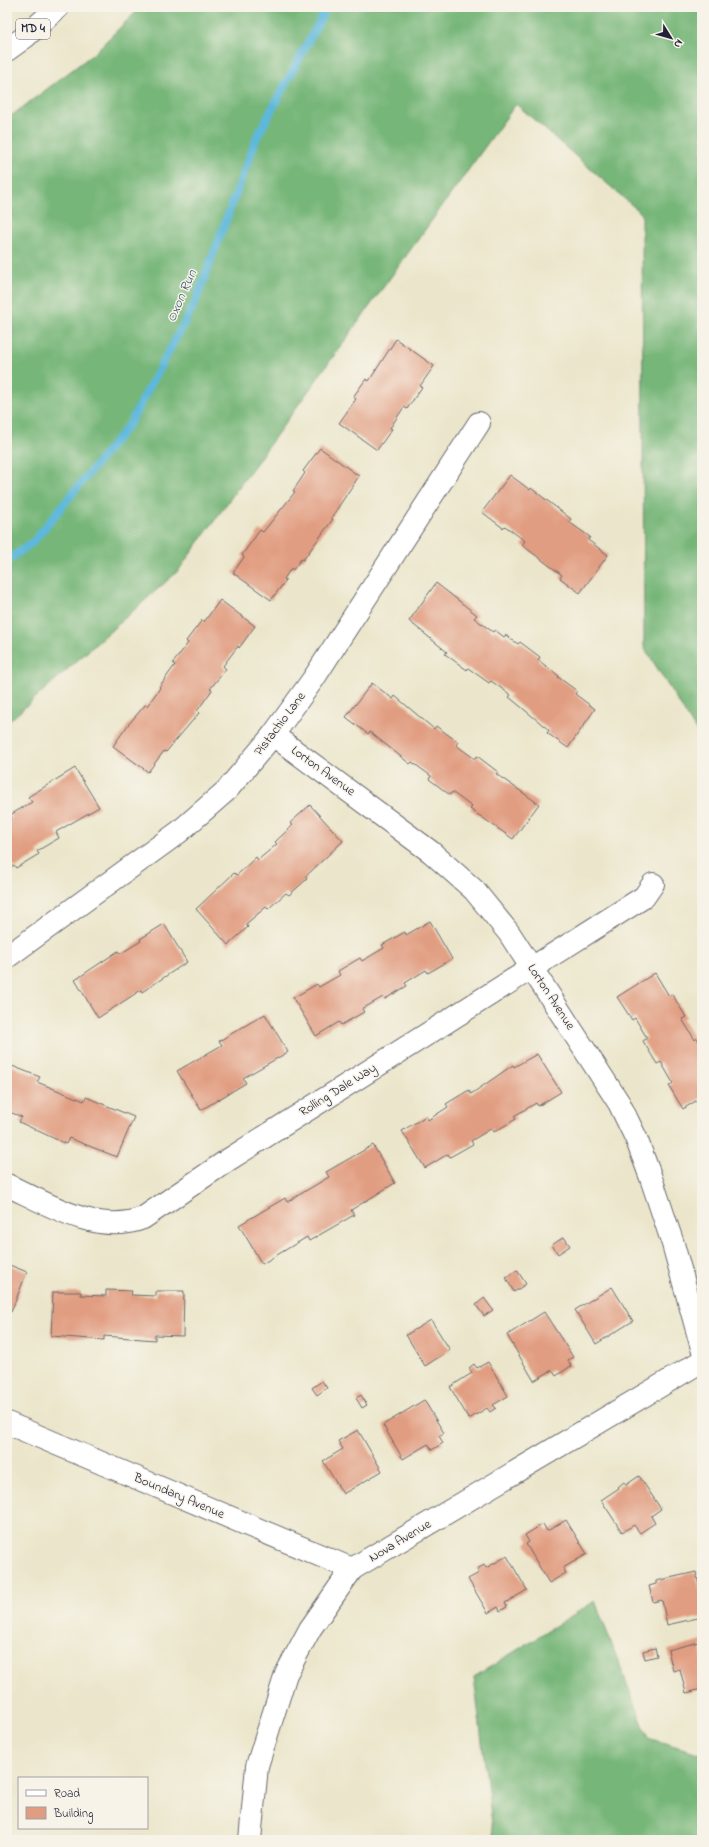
<svg xmlns="http://www.w3.org/2000/svg" width="709" height="1847" viewBox="0 0 709 1847" font-family="'Indie Flower',sans-serif">
  <style>
    .forest { fill: #76b678; stroke: #4c6c5a }
    .lines { fill: none; stroke-linecap: round; stroke-linejoin: round }
    .stream { stroke: #5db8db; stroke-width: 8 }
    .building { fill: #e19d81 }
    .street-casing { stroke: #68676d; stroke-width: 24 }
    .highway-casing { stroke: #68676d; stroke-width: 24 }
    .street { stroke: #fff; stroke-width: 22 }
    .highway { stroke: #fff; stroke-width: 22 }
    .labels { text-anchor: middle; dominant-baseline: central; stroke-width: 3; stroke-linejoin: round; paint-order: stroke }
    .shield { fill: #f7f3e8; stroke: #62616f; stroke-width: 1 }
    .shield-label { font-size: 12px; font-weight: bold; fill: #22223b }
    .street-label { font-size: 13px; fill: #22223b; stroke: #f7f3e8 }
    .water-label { font-size: 14px; font-style: italic; fill: #375673; stroke: #f7f3e8 }
  </style>
  <rect width="100%" height="100%" fill="#f7f3e8"/>
  <filter id="ink" filterUnits="userSpaceOnUse"><feTurbulence type="fractalNoise" baseFrequency=".025" numOctaves="2"/><feDisplacementMap in="SourceGraphic" scale="8" xChannelSelector="R" yChannelSelector="G"/><feConvolveMatrix kernelMatrix="1 2 1 2 8 2 1 2 1" color-interpolation-filters="sRGB"/></filter>
  <filter id="wash" filterUnits="userSpaceOnUse"><feTurbulence type="fractalNoise" baseFrequency=".012" numOctaves="4" result="noise"/><feDisplacementMap in="SourceGraphic" scale="16" xChannelSelector="R" yChannelSelector="G"/><feGaussianBlur stdDeviation="0.9" result="paint"/><feColorMatrix in="noise" values="0 0 0 0 0 0 0 0 0 0 0 0 0 0 0 0 0 1.4 0 .05"/><feComposite in="paint" operator="in"/></filter>
  <g filter="url(#wash)">
    <rect width="100%" height="100%" fill="#ebe6cb"/>
    <g class="forest">
      <path d="M 141,7 L 702,7 L 702,740 L 644,647 L 642,214 L 516,104 L 178,571 L 7,723 L 7,119 L 92,55 Z"/>
      <path d="M 595,1601 L 648,1738 L 702,1754 L 702,1840 L 494,1840 L 474,1677 Z"/>
    </g>
    <g class="lines">
      <path class="stream" d="M 7,561 L 33,542 L 130,423 L 195,303 L 257,137 L 327,7"/>
    </g>
    <g id="blocks">
      <g class="building">
        <path d="M 396,339 L 434,366 L 420,386 L 422,387 L 407,409 L 404,407 L 390,428 L 392,429 L 377,450 L 339,423 L 356,399 L 353,397 L 366,379 L 369,381 Z"/>
        <path d="M 320,448 L 359,476 L 331,518 L 333,519 L 303,560 L 301,559 L 293,570 L 291,568 L 284,579 L 286,580 L 271,600 L 233,573 L 244,557 L 242,555 L 260,530 L 263,532 L 295,492 L 293,491 L 305,473 L 303,471 Z"/>
        <path d="M 510,475 L 530,490 L 531,488 L 571,519 L 569,522 L 590,537 L 588,540 L 608,555 L 580,593 L 560,578 L 562,575 L 522,545 L 525,541 L 505,526 L 503,528 L 482,512 Z"/>
        <path d="M 436,583 L 477,615 L 474,618 L 493,632 L 495,630 L 504,637 L 506,635 L 518,644 L 520,642 L 540,657 L 538,660 L 559,676 L 558,677 L 577,691 L 575,694 L 595,709 L 568,748 L 547,733 L 549,730 L 509,697 L 511,695 L 491,681 L 489,683 L 468,668 L 467,670 L 445,654 L 447,652 L 409,621 Z"/>
        <path d="M 220,600 L 255,626 L 239,648 L 238,646 L 223,666 L 226,669 L 210,689 L 212,690 L 197,711 L 199,713 L 166,752 L 164,751 L 148,772 L 113,746 L 128,725 L 145,705 L 147,706 L 160,688 L 159,687 L 175,665 L 173,663 L 188,643 L 186,641 L 202,620 L 204,622 Z"/>
        <path d="M 372,683 L 393,699 L 395,696 L 434,729 L 436,726 L 458,742 L 456,745 L 475,759 L 477,756 L 498,772 L 496,774 L 539,804 L 513,839 L 470,809 L 472,807 L 452,792 L 450,795 L 429,779 L 431,776 L 412,762 L 410,764 L 370,732 L 368,734 L 346,717 Z"/>
        <path d="M 75,768 L 99,807 L 56,832 L 59,838 L 37,851 L 39,854 L 16,868 L 14,865 L 7,870 L 7,821 L 12,818 L 10,815 L 32,802 L 28,797 Z"/>
        <path d="M 310,805 L 343,841 L 305,877 L 307,879 L 289,895 L 286,893 L 268,909 L 266,907 L 246,924 L 248,927 L 228,945 L 196,909 L 234,873 L 237,875 L 256,857 L 258,860 L 277,844 L 275,842 L 293,825 L 290,823 Z"/>
        <path d="M 430,921 L 452,959 L 428,973 L 426,970 L 405,983 L 407,986 L 385,999 L 383,997 L 362,1009 L 364,1012 L 341,1025 L 339,1022 L 316,1036 L 293,998 L 317,984 L 319,987 L 340,975 L 338,971 L 360,958 L 362,961 L 384,948 L 382,945 L 405,932 L 406,935 Z"/>
        <path d="M 164,924 L 187,962 L 142,992 L 141,990 L 98,1018 L 75,980 L 118,951 L 120,954 L 141,941 L 140,939 Z"/>
        <path d="M 655,973 L 669,996 L 672,994 L 686,1017 L 682,1019 L 695,1040 L 697,1038 L 702,1046 L 702,1097 L 683,1109 L 669,1086 L 673,1083 L 661,1062 L 657,1064 L 643,1041 L 647,1038 L 635,1018 L 632,1020 L 617,997 Z"/>
        <path d="M 265,1014 L 288,1052 L 243,1078 L 246,1083 L 201,1110 L 177,1071 L 222,1045 L 219,1041 Z"/>
        <path d="M 537,1054 L 561,1092 L 538,1106 L 536,1103 L 514,1116 L 516,1119 L 494,1132 L 492,1128 L 471,1141 L 473,1144 L 450,1157 L 448,1154 L 425,1168 L 402,1131 L 426,1116 L 428,1120 L 448,1107 L 446,1104 L 469,1090 L 471,1094 L 513,1065 L 514,1067 Z"/>
        <path d="M 7,1064 L 40,1077 L 37,1082 L 84,1101 L 86,1097 L 134,1117 L 117,1157 L 69,1138 L 66,1144 L 19,1122 L 22,1117 L 7,1111 Z"/>
        <path d="M 373,1145 L 395,1183 L 351,1210 L 354,1215 L 309,1241 L 307,1237 L 262,1264 L 239,1225 L 285,1198 L 287,1202 L 329,1177 L 326,1172 Z"/>
        <path d="M 564,1237 L 570,1246 L 558,1254 L 552,1245 Z"/>
        <path d="M 7,1264 L 27,1272 L 11,1312 L 7,1310 Z"/>
        <path d="M 517,1270 L 526,1284 L 514,1292 L 506,1278 Z"/>
        <path d="M 612,1287 L 633,1321 L 596,1344 L 575,1310 Z"/>
        <path d="M 106,1290 L 132,1291 L 131,1295 L 156,1296 L 156,1291 L 184,1291 L 183,1336 L 155,1335 L 155,1340 L 104,1336 L 104,1340 L 51,1336 L 53,1292 L 81,1292 L 81,1295 L 106,1296 Z"/>
        <path d="M 484,1298 L 493,1310 L 484,1316 L 476,1305 Z"/>
        <path d="M 544,1312 L 573,1357 L 568,1360 L 571,1366 L 556,1376 L 552,1370 L 534,1381 L 507,1335 Z"/>
        <path d="M 431,1320 L 450,1350 L 425,1366 L 406,1335 Z"/>
        <path d="M 488,1362 L 508,1396 L 493,1405 L 496,1408 L 490,1412 L 487,1408 L 469,1419 L 450,1387 L 472,1373 L 469,1368 L 474,1364 L 477,1368 Z"/>
        <path d="M 322,1381 L 327,1388 L 317,1395 L 312,1388 Z"/>
        <path d="M 361,1395 L 367,1405 L 362,1408 L 356,1398 Z"/>
        <path d="M 424,1400 L 444,1433 L 439,1436 L 443,1443 L 432,1450 L 428,1444 L 403,1459 L 383,1425 Z"/>
        <path d="M 358,1430 L 382,1471 L 343,1494 L 323,1461 L 343,1449 L 338,1441 Z"/>
        <path d="M 639,1476 L 661,1509 L 651,1516 L 655,1523 L 640,1533 L 634,1525 L 622,1532 L 601,1500 L 619,1488 L 618,1487 L 624,1482 L 626,1485 Z"/>
        <path d="M 566,1520 L 587,1554 L 563,1568 L 566,1573 L 549,1583 L 526,1544 L 529,1542 L 525,1535 L 543,1524 L 547,1531 Z"/>
        <path d="M 507,1556 L 527,1590 L 505,1603 L 507,1607 L 500,1611 L 498,1607 L 488,1613 L 468,1579 L 479,1573 L 477,1569 L 484,1565 L 486,1568 Z"/>
        <path d="M 696,1572 L 702,1600 L 702,1617 L 667,1625 L 662,1600 L 653,1602 L 649,1586 L 656,1584 L 656,1581 Z"/>
        <path d="M 702,1641 L 702,1689 L 686,1693 L 680,1669 L 673,1671 L 668,1650 Z"/>
        <path d="M 655,1648 L 657,1656 L 645,1659 L 643,1651 Z"/>
      </g>
    </g>
  </g>
  <g filter="url(#ink)">
    <use href="#blocks" fill-opacity="0" stroke="#68676d" stroke-width="1"/>
    <g class="lines">
      <g class="street-casing">
        <g id="street">
          <path d="M 273,735 L 431,852 L 474,890 L 509,933 L 619,1103 L 636,1138 L 651,1178 L 673,1244 L 702,1348"/>
          <path d="M 7,957 L 179,832 L 227,790 L 273,735 L 314,678 L 479,423"/>
          <path d="M 7,1185 C 48,1204 98,1236 143,1218 L 228,1160 L 644,897 L 653,884"/>
          <path d="M 7,1423 L 352,1569"/>
          <path d="M 250,1840 L 257,1766 L 286,1674 L 310,1629 L 352,1569 L 702,1361"/>
        </g>
      </g>
      <g class="highway-casing">
        <path id="highway" d="M 7,50 L 25,37 L 58,7"/>
      </g>
      <use href="#street" class="street"/>
      <use href="#highway" class="highway"/>
    </g>
  </g>
  <g class="labels">
    <rect class="shield" x="16" y="19" width="34" height="20" rx="3"/>
    <g class="shield-label">
      <text x="33" y="29">MD 4</text>
    </g>
    <g class="street-label">
      <text transform="translate(280 724) rotate(-53)">Pistachio Lane</text>
      <text transform="translate(323 771) rotate(36)">Lorton Avenue</text>
      <text transform="translate(551 997) rotate(57)">Lorton Avenue</text>
      <text transform="translate(338 1090) rotate(-32)">Rolling Dale Way</text>
      <text transform="translate(179 1496) rotate(23)">Boundary Avenue</text>
      <text transform="translate(400 1541) rotate(-31)">Nova Avenue</text>
    </g>
    <g class="water-label">
      <text transform="translate(182 296) rotate(-66)">Oxon Run</text>
    </g>
  </g>
  <rect width="709" height="1847" fill="none" stroke="#f7f3e8" stroke-width="24"/>
  <rect x="18" y="1777" width="130" height="52" fill="#f7f3e8" stroke="#a29fa3"/>
  <rect x="26" y="1790" width="20" height="6" fill="#ffffff" stroke="#a29fa3"/>
  <text x="54" y="1797" font-size="12" fill="#22223b">Road</text>
  <rect x="26" y="1807" width="20" height="12" fill="#e19d81" stroke="#a29fa3"/>
  <text x="54" y="1817" font-size="12" fill="#22223b">Building</text>
  <g transform="translate(671 38) rotate(127)" stroke="#f7f3e8" stroke-width="3" paint-order="stroke">
  <path d="M0-3L7 15L0 10L-7 15Z" fill="#22223b"/>
  <text y="-6" font-size="11" font-weight="bold" text-anchor="middle" fill="#22223b">N</text>
  </g>
</svg>
